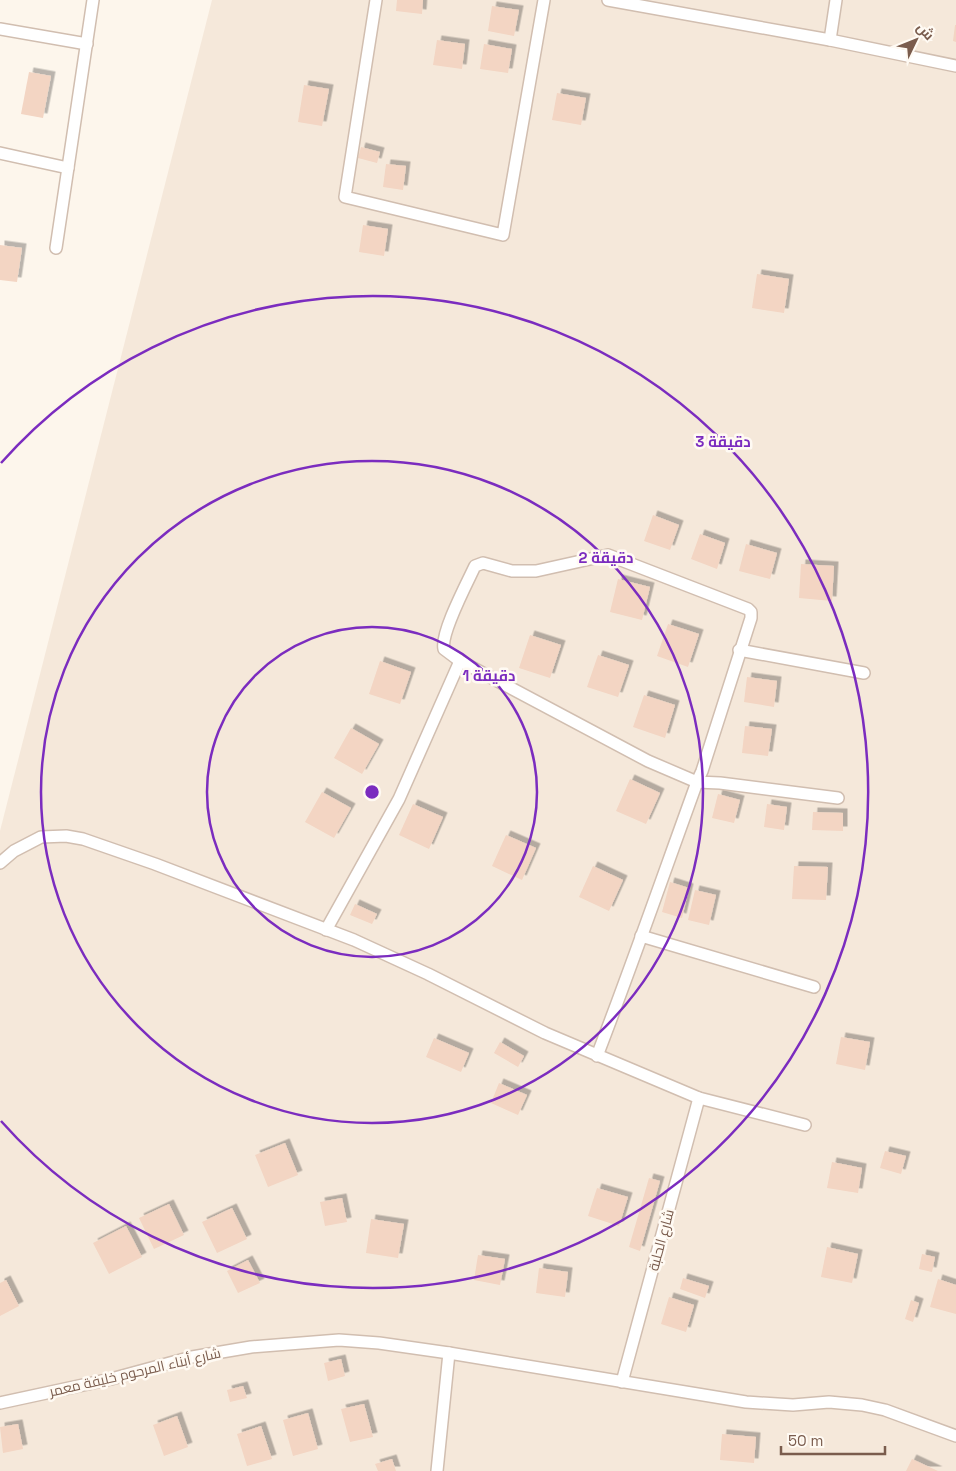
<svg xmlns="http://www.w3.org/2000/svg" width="956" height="1471" viewBox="0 0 956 1471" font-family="'Space Grotesk',Cairo,sans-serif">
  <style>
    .residential { fill: #f5e8da }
    .building { fill: #f3d5c3; filter: url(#shadow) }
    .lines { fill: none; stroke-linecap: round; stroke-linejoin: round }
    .street-casing { stroke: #d1beb0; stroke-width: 14 }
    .street { stroke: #fff; stroke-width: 11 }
    .ring { fill: none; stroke: #7b2cbf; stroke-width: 2.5 }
    .labels { text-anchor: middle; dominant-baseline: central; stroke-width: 5; stroke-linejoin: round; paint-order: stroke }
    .street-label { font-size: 14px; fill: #7a5c4d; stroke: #fffaf3 }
    .centre { fill: #7b2cbf; stroke: #fffaf3; stroke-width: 2.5 }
    .ring-label { font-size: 15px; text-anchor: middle; font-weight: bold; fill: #7b2cbf; stroke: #fffaf3; stroke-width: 5; stroke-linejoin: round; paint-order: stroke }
  </style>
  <defs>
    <filter id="shadow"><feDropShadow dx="4.5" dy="-4.5" stdDeviation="0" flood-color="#0004"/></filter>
  </defs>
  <rect width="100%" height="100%" fill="#fdf6ec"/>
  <path class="residential" d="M 212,0 L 956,0 L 956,1471 L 0,1471 L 0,831 Z"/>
  <g class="building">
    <path d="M 397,0 L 423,0 L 422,14 L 396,11 Z"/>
    <path d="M 492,6 L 519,10 L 514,36 L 488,31 Z"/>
    <path d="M 955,25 L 956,25 L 956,42 L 953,41 Z"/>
    <path d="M 437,40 L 465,44 L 462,69 L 433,65 Z"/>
    <path d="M 484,44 L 512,49 L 508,73 L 480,69 Z"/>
    <path d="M 29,72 L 51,76 L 43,118 L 21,114 Z"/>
    <path d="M 304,85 L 329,89 L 322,126 L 298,122 Z"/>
    <path d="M 557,93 L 586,98 L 581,125 L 552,120 Z"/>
    <path d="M 361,147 L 380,152 L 377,163 L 358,158 Z"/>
    <path d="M 386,164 L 406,166 L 403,190 L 383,187 Z"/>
    <path d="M 363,225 L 388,229 L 384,256 L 359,252 Z"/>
    <path d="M 0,245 L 22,248 L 17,282 L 0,280 Z"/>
    <path d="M 757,274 L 789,279 L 784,313 L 752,308 Z"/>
    <path d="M 653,515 L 679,525 L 670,550 L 644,541 Z"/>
    <path d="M 700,534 L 725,543 L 717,569 L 691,559 Z"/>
    <path d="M 746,544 L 777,553 L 770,579 L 739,571 Z"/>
    <path d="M 801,564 L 834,566 L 832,601 L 799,598 Z"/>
    <path d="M 618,579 L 650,587 L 642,620 L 610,612 Z"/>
    <path d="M 668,624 L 699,634 L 688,667 L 657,656 Z"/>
    <path d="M 530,635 L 561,645 L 550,678 L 519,668 Z"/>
    <path d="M 598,655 L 629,665 L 618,697 L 587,687 Z"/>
    <path d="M 380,661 L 411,672 L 400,704 L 369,694 Z"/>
    <path d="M 747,677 L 777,681 L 774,707 L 744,702 Z"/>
    <path d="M 644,695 L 675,705 L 665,738 L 633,727 Z"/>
    <path d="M 745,726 L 772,729 L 768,756 L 742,753 Z"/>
    <path d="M 351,728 L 379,744 L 362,774 L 334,758 Z"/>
    <path d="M 630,779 L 660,793 L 646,824 L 616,811 Z"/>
    <path d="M 322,792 L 351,808 L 334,838 L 305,822 Z"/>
    <path d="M 718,794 L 740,800 L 734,823 L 712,818 Z"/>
    <path d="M 413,804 L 443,817 L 429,849 L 399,835 Z"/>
    <path d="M 767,804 L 787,807 L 784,830 L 764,827 Z"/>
    <path d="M 813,812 L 843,813 L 843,831 L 812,830 Z"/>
    <path d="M 506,835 L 536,848 L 522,880 L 492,866 Z"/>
    <path d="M 593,866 L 623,880 L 609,911 L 579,897 Z"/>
    <path d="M 794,866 L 828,867 L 826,900 L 792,899 Z"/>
    <path d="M 670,882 L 689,888 L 682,918 L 662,912 Z"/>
    <path d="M 695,890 L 716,895 L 709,925 L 688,920 Z"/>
    <path d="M 355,904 L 377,914 L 372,924 L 350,915 Z"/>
    <path d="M 841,1037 L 870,1042 L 865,1070 L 836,1064 Z"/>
    <path d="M 434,1038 L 469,1053 L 461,1072 L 426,1057 Z"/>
    <path d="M 500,1042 L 524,1056 L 518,1067 L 494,1053 Z"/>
    <path d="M 499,1083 L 527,1095 L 518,1115 L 491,1103 Z"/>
    <path d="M 285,1143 L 298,1175 L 268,1187 L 255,1155 Z"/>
    <path d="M 885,1151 L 906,1156 L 901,1174 L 880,1168 Z"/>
    <path d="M 832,1162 L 862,1168 L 858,1193 L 827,1188 Z"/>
    <path d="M 649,1178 L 660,1181 L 640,1251 L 629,1247 Z"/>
    <path d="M 597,1188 L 628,1197 L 619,1226 L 588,1216 Z"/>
    <path d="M 342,1198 L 347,1222 L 325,1226 L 320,1202 Z"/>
    <path d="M 169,1204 L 184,1235 L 154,1249 L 139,1218 Z"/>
    <path d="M 232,1208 L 247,1239 L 217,1253 L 202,1222 Z"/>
    <path d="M 371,1219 L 404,1224 L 398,1258 L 366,1253 Z"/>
    <path d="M 126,1226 L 142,1257 L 109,1274 L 93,1243 Z"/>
    <path d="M 827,1247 L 858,1254 L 852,1283 L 821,1277 Z"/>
    <path d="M 922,1254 L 935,1257 L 932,1272 L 919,1269 Z"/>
    <path d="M 478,1255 L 505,1259 L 500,1285 L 474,1280 Z"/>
    <path d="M 248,1260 L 260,1283 L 238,1293 L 227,1271 Z"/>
    <path d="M 539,1268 L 568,1272 L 565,1297 L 536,1293 Z"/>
    <path d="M 683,1278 L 709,1286 L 705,1298 L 680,1289 Z"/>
    <path d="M 938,1279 L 956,1285 L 956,1314 L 930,1307 Z"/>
    <path d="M 6,1280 L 19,1306 L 0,1316 L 0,1283 Z"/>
    <path d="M 669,1297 L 694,1305 L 686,1332 L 661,1324 Z"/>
    <path d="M 911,1300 L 919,1303 L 913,1322 L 905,1319 Z"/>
    <path d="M 341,1359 L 345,1376 L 328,1381 L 324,1363 Z"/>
    <path d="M 243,1386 L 247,1398 L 230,1402 L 227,1390 Z"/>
    <path d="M 364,1404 L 373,1437 L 350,1442 L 341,1409 Z"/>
    <path d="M 308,1413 L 318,1449 L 293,1456 L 283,1420 Z"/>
    <path d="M 177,1416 L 188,1447 L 164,1456 L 153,1425 Z"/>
    <path d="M 18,1424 L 23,1449 L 3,1453 L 0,1427 Z"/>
    <path d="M 261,1426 L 272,1459 L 247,1466 L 237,1434 Z"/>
    <path d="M 722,1434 L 756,1437 L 754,1463 L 720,1460 Z"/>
    <path d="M 392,1459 L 396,1471 L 378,1471 L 375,1464 Z"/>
    <path d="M 912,1459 L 938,1471 L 906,1471 Z"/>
  </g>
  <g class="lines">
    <g class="street-casing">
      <g id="street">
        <path d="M 376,0 L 345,197 L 503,235 L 544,0"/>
        <path d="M 608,0 L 830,40 L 956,66"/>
        <path d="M 0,29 L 87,44"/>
        <path d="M 830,40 L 836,0"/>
        <path d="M 0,153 L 68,168"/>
        <path d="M 56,248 L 93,0"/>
        <path d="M 739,650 L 864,673"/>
        <path d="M 0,863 L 14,851 L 41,837 L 66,836 L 83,839 L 155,864 L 354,940 L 428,974 L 545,1033 L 699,1098 L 805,1125"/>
        <path d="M 326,930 L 399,799 L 460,661"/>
        <path d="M 641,936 L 814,987"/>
        <path d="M 597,1056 C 632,965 664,873 697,782 L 702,771 L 751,618 L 751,612 L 748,609 L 608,555 L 536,571 L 512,571 L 483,563 L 475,566 C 467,583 440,634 444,649 L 460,661 L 648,761 L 697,782 L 720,783 L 838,798"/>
        <path d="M 622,1382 L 699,1098"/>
        <path d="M 0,1403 L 111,1379 L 192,1357 L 251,1347 L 339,1340 L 379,1343 L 449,1353 L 746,1402 L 793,1405 L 829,1402 L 862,1405 L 885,1410 L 956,1436"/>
        <path d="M 437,1471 L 449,1353"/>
      </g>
    </g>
    <use href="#street" class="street"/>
  </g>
  <g class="ring">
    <circle cx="372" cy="792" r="165"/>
    <circle cx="372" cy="792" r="331"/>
    <path d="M1 463A496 496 0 1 1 1 1121"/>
  </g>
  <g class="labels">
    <g class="street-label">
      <text transform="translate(661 1240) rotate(-75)">شارع الحلبة</text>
      <text transform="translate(135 1372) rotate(-13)">شارع أبناء المرحوم خليفة معمر</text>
    </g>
  </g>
  <circle cx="372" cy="792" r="8" class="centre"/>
  <g class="ring-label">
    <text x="723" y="447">3 دقيقة</text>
    <text x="606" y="563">2 دقيقة</text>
    <text x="489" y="681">1 دقيقة</text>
  </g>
  <g transform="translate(916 40) rotate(47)" stroke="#fffaf3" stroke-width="4" paint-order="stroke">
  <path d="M0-4L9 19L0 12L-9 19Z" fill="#7a5c4d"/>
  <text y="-8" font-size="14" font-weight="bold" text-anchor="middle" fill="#7a5c4d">ش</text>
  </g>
  <path d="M781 1446v8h104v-8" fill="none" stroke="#7a5c4d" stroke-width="2.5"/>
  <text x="788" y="1446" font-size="15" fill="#7a5c4d" stroke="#fffaf3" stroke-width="4" paint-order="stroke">50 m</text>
</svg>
